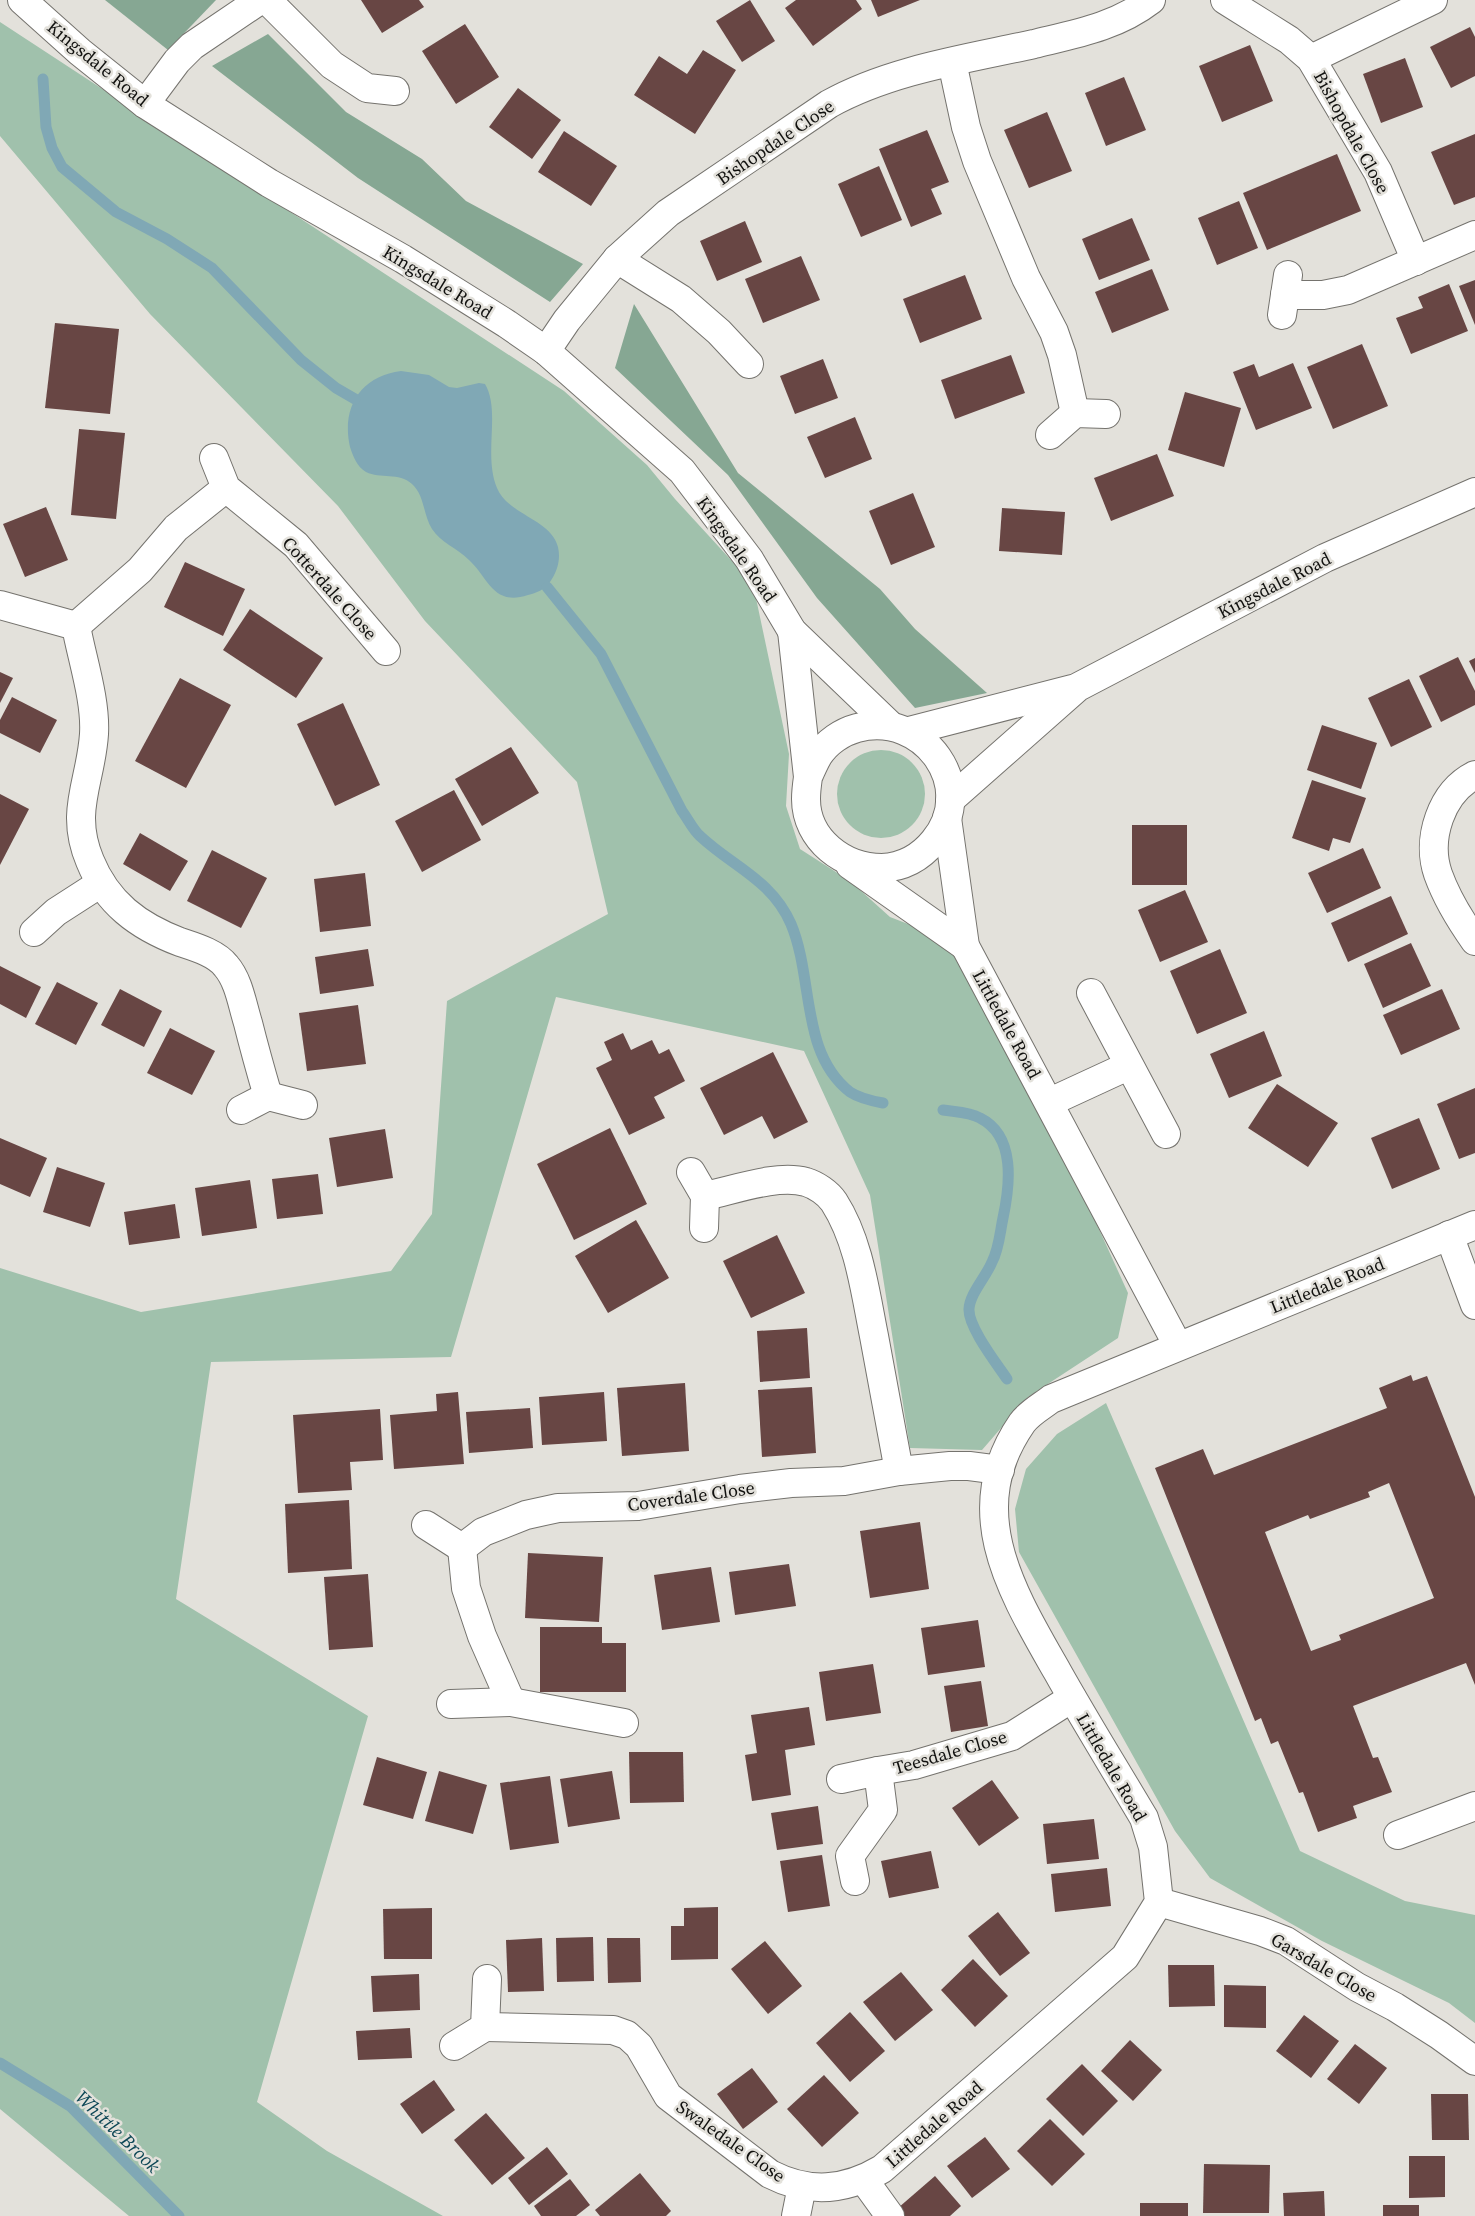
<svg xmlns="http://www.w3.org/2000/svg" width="1475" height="2216" viewBox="0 0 1475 2216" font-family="'Source Serif 4',serif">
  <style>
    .green { fill: #a0c1ac }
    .forest { fill: #86a793 }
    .water { fill: #80a8b5 }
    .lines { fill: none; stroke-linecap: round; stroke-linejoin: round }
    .stream { stroke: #80a8b5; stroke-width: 11 }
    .building { fill: #684644; fill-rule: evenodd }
    .minor-casing { stroke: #75736e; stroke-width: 30 }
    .minor { stroke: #fff; stroke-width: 28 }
    .labels { text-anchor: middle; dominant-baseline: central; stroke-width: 5; stroke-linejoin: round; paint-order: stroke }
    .street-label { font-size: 18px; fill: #11110f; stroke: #e3e1db }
    .water-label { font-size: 19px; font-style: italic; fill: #0d4756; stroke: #e3e1db }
  </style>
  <rect width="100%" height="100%" fill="#e3e1db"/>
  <g class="green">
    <path d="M 0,22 L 564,391 L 647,465 L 675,499 L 753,584 L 789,754 L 786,806 L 800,849 L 850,881 L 890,917 L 965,946 L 989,987 L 1128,1293 L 1118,1338 L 1028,1397 L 982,1450 L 910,1448 L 870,1195 L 804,1051 L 556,997 L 451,1357 L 211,1362 L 176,1599 L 368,1716 L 257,2102 L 327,2151 L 443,2216 L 129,2216 L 0,2109 L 0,1268 L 141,1312 L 391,1271 L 432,1214 L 447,1001 L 608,914 L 577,782 L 425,621 L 338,506 L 150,314 L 0,136 Z"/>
    <circle cx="881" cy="794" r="44"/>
    <path d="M 1106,1403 L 1300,1851 L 1405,1901 L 1475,1915 L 1475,2023 L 1449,2003 L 1322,1941 L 1210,1878 L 1175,1831 L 1019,1552 L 1015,1509 L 1026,1469 L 1057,1434 Z"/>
  </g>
  <g class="forest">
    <path d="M 105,0 L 216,0 L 168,50 Z"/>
    <path d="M 268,34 L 346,112 L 422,159 L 466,201 L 583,264 L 550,302 L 358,178 L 212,66 Z"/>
    <path d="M 634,304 L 738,473 L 880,589 L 915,629 L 987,693 L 915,708 L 817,598 L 728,475 L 615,368 Z"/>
  </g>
  <path class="water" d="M 401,371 L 429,375 L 449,387 L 457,388 L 479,383 L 485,384 C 501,411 483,455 497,488 C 508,515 551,519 558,547 C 561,560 557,572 550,582 C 545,590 536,593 528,595 C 493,607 488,577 469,560 C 457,548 441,543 432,529 C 423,515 425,496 412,484 C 399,472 380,479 366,472 C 357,467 353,456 350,447 C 341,407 361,376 401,371 Z"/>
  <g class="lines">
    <g class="stream">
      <path d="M 43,79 L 46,127 L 52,148 L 62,167 L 116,212 L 167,239 L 212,268 L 301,360 L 336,388 L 355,399"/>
      <path d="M 547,587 L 601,654 L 682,811 C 688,819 693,830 700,836 C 733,867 772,880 791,924 C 814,979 800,1053 850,1092 C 859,1098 872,1101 883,1103"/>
      <path d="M 943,1110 C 955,1112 969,1112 980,1118 C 1016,1136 1010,1185 1003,1218 C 1000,1232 999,1249 992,1262 C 986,1277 970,1293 969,1309 C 968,1327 997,1364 1007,1379"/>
      <path d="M 0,2063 L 70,2106 L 179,2216"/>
    </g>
  </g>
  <g class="building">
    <path d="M 361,0 L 419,0 L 424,7 L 382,33 Z"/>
    <path d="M 750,0 L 775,41 L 742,62 L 716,21 Z"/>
    <path d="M 796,0 L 856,0 L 862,9 L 813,46 L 785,8 Z"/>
    <path d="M 871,0 L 920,0 L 878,17 Z"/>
    <path d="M 465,24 L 499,77 L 456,104 L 422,51 Z"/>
    <path d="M 1470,27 L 1475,37 L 1475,76 L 1451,88 L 1430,47 Z"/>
    <path d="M 1250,45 L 1273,101 L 1222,122 L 1199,66 Z"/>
    <path d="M 703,50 L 736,70 L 695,134 L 634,95 L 659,56 L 687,74 Z"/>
    <path d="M 1405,58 L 1423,107 L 1381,123 L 1363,74 Z"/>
    <path d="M 1124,77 L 1146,130 L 1106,146 L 1085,93 Z"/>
    <path d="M 518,88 L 561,120 L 532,159 L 489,127 Z"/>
    <path d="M 1047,112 L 1072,171 L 1029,188 L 1004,130 Z"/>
    <path d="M 927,130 L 949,182 L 931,189 L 942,214 L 911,227 L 879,149 Z"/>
    <path d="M 564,131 L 617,166 L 591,206 L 538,172 Z"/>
    <path d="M 1475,134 L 1475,197 L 1454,205 L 1431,152 Z"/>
    <path d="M 1337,154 L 1361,211 L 1267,250 L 1243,193 Z"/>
    <path d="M 879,166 L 902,220 L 861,237 L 838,184 Z"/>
    <path d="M 1239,201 L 1258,248 L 1217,265 L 1198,218 Z"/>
    <path d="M 1132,218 L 1150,260 L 1099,280 L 1082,239 Z"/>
    <path d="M 745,221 L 762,262 L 717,281 L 700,241 Z"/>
    <path d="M 801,256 L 820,300 L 763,323 L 745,279 Z"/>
    <path d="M 1152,269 L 1169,310 L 1112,333 L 1095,292 Z"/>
    <path d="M 965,275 L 982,319 L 920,343 L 903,299 Z"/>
    <path d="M 1475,280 L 1475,325 L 1459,286 Z"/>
    <path d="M 1449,284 L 1468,331 L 1411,354 L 1396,318 L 1423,308 L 1418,297 Z"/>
    <path d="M 55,323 L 119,329 L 110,414 L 45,408 Z"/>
    <path d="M 1362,344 L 1388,406 L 1333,429 L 1307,367 Z"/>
    <path d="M 1011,355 L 1025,393 L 955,419 L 941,380 Z"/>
    <path d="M 823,359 L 838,398 L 795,414 L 780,376 Z"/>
    <path d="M 1293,363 L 1312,408 L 1256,430 L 1233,372 L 1254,364 L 1259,377 Z"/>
    <path d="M 1185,392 L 1241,408 L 1224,467 L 1168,450 Z"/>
    <path d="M 855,417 L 872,459 L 825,478 L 807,437 Z"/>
    <path d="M 79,429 L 125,433 L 116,519 L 71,515 Z"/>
    <path d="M 1157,454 L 1174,496 L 1111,521 L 1094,478 Z"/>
    <path d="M 913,493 L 935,547 L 891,565 L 869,511 Z"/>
    <path d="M 46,507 L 68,560 L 25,577 L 3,524 Z"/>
    <path d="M 1002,508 L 1065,512 L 1062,555 L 999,551 Z"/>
    <path d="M 185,562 L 245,589 L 223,636 L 164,607 Z"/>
    <path d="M 250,609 L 323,658 L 296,698 L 223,650 Z"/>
    <path d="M 1458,657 L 1475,691 L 1475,705 L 1441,722 L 1419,676 Z"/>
    <path d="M 1475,658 L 1475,673 L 1469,661 Z"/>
    <path d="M 0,672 L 13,678 L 0,703 Z"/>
    <path d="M 180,678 L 231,705 L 186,788 L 135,761 Z"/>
    <path d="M 1409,679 L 1432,727 L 1391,747 L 1368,698 Z"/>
    <path d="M 12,697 L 57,720 L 40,753 L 0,733 L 0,720 Z"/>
    <path d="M 343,703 L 380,785 L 335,806 L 297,724 Z"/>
    <path d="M 1322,725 L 1377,743 L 1361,789 L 1307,770 Z"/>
    <path d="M 511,747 L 539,793 L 482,826 L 455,779 Z"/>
    <path d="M 1312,780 L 1366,798 L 1350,843 L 1333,838 L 1329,851 L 1292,838 Z"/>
    <path d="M 454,790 L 481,840 L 422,872 L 395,821 Z"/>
    <path d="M 0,794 L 29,809 L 0,865 Z"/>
    <rect x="1132" y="825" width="55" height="60"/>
    <path d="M 140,833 L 188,861 L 170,891 L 123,864 Z"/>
    <path d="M 1363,848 L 1381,888 L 1327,913 L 1308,873 Z"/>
    <path d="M 212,850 L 267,878 L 241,928 L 187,901 Z"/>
    <path d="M 365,873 L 371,926 L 320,932 L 314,879 Z"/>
    <path d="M 1185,890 L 1208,942 L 1160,962 L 1138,910 Z"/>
    <path d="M 1391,896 L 1408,934 L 1348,962 L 1331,923 Z"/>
    <path d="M 1411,943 L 1431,986 L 1383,1008 L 1364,964 Z"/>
    <path d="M 368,949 L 374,986 L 320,994 L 315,957 Z"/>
    <path d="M 1220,949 L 1247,1013 L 1197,1034 L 1170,971 Z"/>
    <path d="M 0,966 L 41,987 L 26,1018 L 0,1004 Z"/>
    <path d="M 57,982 L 98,1003 L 76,1045 L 35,1024 Z"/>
    <path d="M 120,989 L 162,1011 L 144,1047 L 101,1025 Z"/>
    <path d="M 1442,989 L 1460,1029 L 1401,1055 L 1383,1015 Z"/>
    <path d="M 358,1005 L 366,1064 L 307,1071 L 299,1013 Z"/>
    <path d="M 170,1028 L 215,1051 L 192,1095 L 147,1073 Z"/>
    <path d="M 1264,1031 L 1282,1076 L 1229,1098 L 1210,1054 Z"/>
    <path d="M 623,1033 L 631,1050 L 652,1040 L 659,1054 L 669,1049 L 685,1081 L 654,1097 L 665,1118 L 629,1135 L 596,1068 L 612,1060 L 604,1042 Z"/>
    <path d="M 773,1052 L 808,1122 L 774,1139 L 762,1116 L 724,1135 L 700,1088 Z"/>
    <path d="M 1277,1084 L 1338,1123 L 1308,1167 L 1248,1128 Z"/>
    <path d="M 1475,1088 L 1475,1153 L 1459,1159 L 1437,1104 Z"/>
    <path d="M 1419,1118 L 1440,1169 L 1392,1189 L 1371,1138 Z"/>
    <path d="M 610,1128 L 647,1204 L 574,1240 L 537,1164 Z"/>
    <path d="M 385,1129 L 393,1178 L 337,1187 L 329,1138 Z"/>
    <path d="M 0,1138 L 47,1158 L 30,1197 L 0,1184 Z"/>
    <path d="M 57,1167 L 105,1183 L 90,1227 L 43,1212 Z"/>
    <path d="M 318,1174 L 323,1214 L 277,1219 L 272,1179 Z"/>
    <path d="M 250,1180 L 257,1228 L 202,1236 L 195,1188 Z"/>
    <path d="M 175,1204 L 180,1238 L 129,1245 L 124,1212 Z"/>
    <path d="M 636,1220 L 669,1278 L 608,1313 L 575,1256 Z"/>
    <path d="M 777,1235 L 805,1293 L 751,1318 L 723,1261 Z"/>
    <path d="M 807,1328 L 810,1378 L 760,1382 L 757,1331 Z"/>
    <path d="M 1411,1375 L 1413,1381 L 1427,1376 L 1475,1497 L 1475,1685 L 1466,1663 L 1353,1706 L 1373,1758 L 1378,1757 L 1392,1792 L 1353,1806 L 1357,1818 L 1318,1832 L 1303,1792 L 1299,1793 L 1278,1741 L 1271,1744 L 1261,1718 L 1255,1721 L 1155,1468 L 1203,1449 L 1214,1475 L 1387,1408 L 1379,1388 ZM 1389,1483 L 1434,1598 L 1339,1635 L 1341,1640 L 1311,1651 L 1265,1532 L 1308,1515 L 1310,1519 L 1370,1497 L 1368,1492 Z"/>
    <path d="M 685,1383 L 689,1451 L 622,1456 L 617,1388 Z"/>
    <path d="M 812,1387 L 816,1453 L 762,1457 L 758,1390 Z"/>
    <path d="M 458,1392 L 464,1464 L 394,1469 L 390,1415 L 437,1411 L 436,1394 Z"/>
    <path d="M 604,1392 L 607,1441 L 542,1445 L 539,1397 Z"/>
    <path d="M 530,1408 L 533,1448 L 469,1453 L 466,1412 Z"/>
    <path d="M 380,1409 L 383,1460 L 350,1462 L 352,1490 L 298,1493 L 293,1415 Z"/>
    <path d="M 349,1500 L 352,1569 L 288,1573 L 285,1504 Z"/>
    <path d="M 920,1522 L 929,1589 L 870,1598 L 860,1531 Z"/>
    <path d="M 528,1553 L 603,1557 L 599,1622 L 525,1618 Z"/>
    <path d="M 789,1564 L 796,1606 L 735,1615 L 729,1572 Z"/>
    <path d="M 711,1567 L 720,1622 L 662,1630 L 654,1575 Z"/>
    <path d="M 368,1574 L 373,1647 L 329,1650 L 324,1577 Z"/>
    <path d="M 978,1620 L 985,1667 L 928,1675 L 921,1628 Z"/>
    <path d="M 540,1627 L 602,1627 L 602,1643 L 626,1643 L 626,1692 L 540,1692 Z"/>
    <path d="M 873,1664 L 881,1713 L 826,1721 L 819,1672 Z"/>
    <path d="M 981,1681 L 988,1726 L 951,1732 L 944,1686 Z"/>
    <path d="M 809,1707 L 815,1745 L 785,1750 L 791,1795 L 752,1801 L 745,1755 L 757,1753 L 751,1715 Z"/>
    <path d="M 629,1752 L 683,1752 L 684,1802 L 630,1803 Z"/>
    <path d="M 377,1757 L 427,1772 L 413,1819 L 363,1805 Z"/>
    <path d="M 439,1771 L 487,1785 L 473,1834 L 425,1821 Z"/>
    <path d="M 612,1771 L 620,1819 L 568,1827 L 560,1779 Z"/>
    <path d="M 550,1776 L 559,1843 L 510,1850 L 500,1783 Z"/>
    <path d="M 992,1780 L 1019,1818 L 979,1846 L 952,1808 Z"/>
    <path d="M 818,1806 L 823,1844 L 777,1850 L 771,1813 Z"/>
    <path d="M 1094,1819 L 1099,1859 L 1047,1864 L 1043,1824 Z"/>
    <path d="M 931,1851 L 939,1888 L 889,1898 L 881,1861 Z"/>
    <path d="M 822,1855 L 830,1906 L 788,1912 L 780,1861 Z"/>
    <path d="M 1107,1868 L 1111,1906 L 1055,1912 L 1051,1874 Z"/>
    <path d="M 718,1907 L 718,1959 L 671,1960 L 671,1926 L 684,1926 L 684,1908 Z"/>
    <path d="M 432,1908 L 432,1959 L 384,1959 L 383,1909 Z"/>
    <path d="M 998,1912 L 1030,1953 L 1000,1976 L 968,1936 Z"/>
    <path d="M 593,1937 L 594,1981 L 557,1982 L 556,1938 Z"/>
    <path d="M 542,1938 L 544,1991 L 508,1992 L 506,1940 Z"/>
    <path d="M 607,1938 L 640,1938 L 641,1982 L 608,1983 Z"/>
    <path d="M 765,1941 L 802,1986 L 768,2014 L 731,1969 Z"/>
    <path d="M 973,1959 L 1008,1996 L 975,2027 L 941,1990 Z"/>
    <path d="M 1168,1965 L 1214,1965 L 1215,2006 L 1169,2007 Z"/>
    <path d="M 901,1972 L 933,2010 L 895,2041 L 863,2002 Z"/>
    <path d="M 419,1974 L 420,2010 L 373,2012 L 371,1976 Z"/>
    <path d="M 1224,1985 L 1266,1986 L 1266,2028 L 1224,2027 Z"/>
    <path d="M 850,2012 L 885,2051 L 850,2082 L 816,2043 Z"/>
    <path d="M 1304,2015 L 1339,2041 L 1311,2078 L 1276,2051 Z"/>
    <path d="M 410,2028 L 412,2058 L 358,2060 L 356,2031 Z"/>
    <path d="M 1130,2040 L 1162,2070 L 1133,2101 L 1101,2071 Z"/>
    <path d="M 1355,2044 L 1387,2068 L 1359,2104 L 1327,2079 Z"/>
    <path d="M 1082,2064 L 1118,2101 L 1083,2136 L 1046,2099 Z"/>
    <path d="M 752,2068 L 778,2102 L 743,2129 L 717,2094 Z"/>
    <path d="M 824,2075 L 859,2113 L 822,2147 L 787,2109 Z"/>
    <path d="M 434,2080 L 455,2110 L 422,2134 L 400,2104 Z"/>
    <path d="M 1431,2094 L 1468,2094 L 1469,2140 L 1432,2140 Z"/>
    <path d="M 486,2113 L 525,2158 L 492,2185 L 454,2140 Z"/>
    <path d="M 1050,2119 L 1085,2154 L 1052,2186 L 1017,2151 Z"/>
    <path d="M 985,2137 L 1010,2169 L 972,2198 L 947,2166 Z"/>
    <path d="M 547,2147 L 568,2174 L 529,2205 L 508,2178 Z"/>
    <path d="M 1409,2156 L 1445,2156 L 1445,2197 L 1409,2198 Z"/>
    <path d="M 1204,2164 L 1270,2165 L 1269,2213 L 1203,2213 Z"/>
    <path d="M 640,2173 L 671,2211 L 666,2216 L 600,2216 L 595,2210 Z"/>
    <path d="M 935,2176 L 961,2206 L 950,2216 L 904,2216 L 898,2208 Z"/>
    <path d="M 570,2179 L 590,2205 L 576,2216 L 541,2216 L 534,2206 Z"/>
    <path d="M 1324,2191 L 1325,2216 L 1284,2216 L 1283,2193 Z"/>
    <rect x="1140" y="2203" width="48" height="13"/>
    <rect x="1383" y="2205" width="36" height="11"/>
  </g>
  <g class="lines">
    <g class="minor-casing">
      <g id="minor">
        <path d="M 22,0 L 80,52 L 145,104 L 269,183 L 403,259 L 507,324 L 546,351 L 682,471 L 749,559 L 792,631 L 890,725"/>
        <path d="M 267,0 L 332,65 L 367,88 L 395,91"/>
        <path d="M 1225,0 L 1289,40 L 1311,59 L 1378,172 L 1416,261"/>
        <path d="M 1311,59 L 1433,0"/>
        <path d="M 952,62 L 966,127 L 977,161 L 1026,278 L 1054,332 L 1062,355 L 1075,413"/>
        <path d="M 145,104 L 177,61 L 192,46 L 260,0"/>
        <path d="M 617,259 L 681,299 L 719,332 L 749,364"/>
        <path d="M 1285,295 L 1323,295 L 1348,290 L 1475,235"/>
        <path d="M 1282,315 L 1288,275"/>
        <path d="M 546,351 L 567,320 L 617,259 L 668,213 L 829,104 C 890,70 966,59 1034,44 C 1075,34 1116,27 1151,0"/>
        <path d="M 1050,435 L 1075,413 L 1106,414"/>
        <path d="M 214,458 L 226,488 L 296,545 L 386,651"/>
        <path d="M 0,605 L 76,626 C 82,659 96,700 94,734 C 91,782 69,811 90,861 C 107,903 138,926 180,942 C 195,947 216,953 226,966 C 239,981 242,1004 248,1023 C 254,1047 261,1072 268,1096"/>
        <path d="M 76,626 L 140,570 L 176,528 L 226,488"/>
        <path d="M 792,631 L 808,777 C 807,784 806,792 806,799 C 806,840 844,868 882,868 C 903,867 921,857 934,841 C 979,787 924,710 857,728 C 842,732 827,742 818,756 C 814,763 811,770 808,777"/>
        <path d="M 909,731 L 1072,689"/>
        <path d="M 1475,775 C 1441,792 1426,839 1438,874 C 1447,899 1460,920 1475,941"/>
        <path d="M 950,800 L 1078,687 L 1325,558 L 1475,492"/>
        <path d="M 947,818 L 965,946 L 1178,1346"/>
        <path d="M 850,865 L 965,946"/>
        <path d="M 34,932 L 56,912 L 101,883"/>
        <path d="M 1091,993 L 1166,1134"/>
        <path d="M 1050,1102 L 1128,1066"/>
        <path d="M 241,1110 L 268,1096 L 303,1105"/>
        <path d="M 691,1172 L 705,1196 L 704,1228"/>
        <path d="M 705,1196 C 734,1190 777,1174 806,1182 C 816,1185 828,1193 834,1202 C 859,1241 865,1291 874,1336 C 882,1381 891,1426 899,1471"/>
        <path d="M 1449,1235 L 1475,1305"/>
        <path d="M 426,1525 L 462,1548 L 483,1532 L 526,1515 L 558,1508 L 638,1506 L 740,1489 L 791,1483 L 844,1481 L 899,1471 L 950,1466 L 969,1466 L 1000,1470"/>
        <path d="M 462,1548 L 466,1588 L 482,1636 L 511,1702"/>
        <path d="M 451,1704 L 511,1702 L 624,1723"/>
        <path d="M 878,1771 L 914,1765 L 1012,1736 L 1072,1698"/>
        <path d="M 841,1779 L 878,1771 L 883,1810 L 850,1856 L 855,1881"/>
        <path d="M 1398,1835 L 1475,1806"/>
        <path d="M 1159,1902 L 1260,1931 L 1286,1941 L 1357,1987 L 1395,2007 L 1439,2035 L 1475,2061"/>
        <path d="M 485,2027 L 613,2030 L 627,2035 L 639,2046 L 668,2096 L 770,2174 C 809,2194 845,2191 882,2169 L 1125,1957 L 1159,1902 L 1153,1847 L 1144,1818 C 1115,1769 1085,1721 1057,1671 C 1012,1592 961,1511 1022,1423 C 1029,1413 1042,1406 1051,1399 L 1475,1225"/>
        <path d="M 454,2046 L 485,2027 L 487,1979"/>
        <path d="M 864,2180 L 890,2216"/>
        <path d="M 796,2216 L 802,2186"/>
      </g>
    </g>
    <use href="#minor" class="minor"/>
  </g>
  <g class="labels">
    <g class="street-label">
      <text transform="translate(98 63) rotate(39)">Kingsdale Road</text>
      <text transform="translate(1352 132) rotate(61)">Bishopdale Close</text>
      <text transform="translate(775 142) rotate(-34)">Bishopdale Close</text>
      <text transform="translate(438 282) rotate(31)">Kingsdale Road</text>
      <text transform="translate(737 549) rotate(55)">Kingsdale Road</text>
      <text transform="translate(1274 585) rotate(-27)">Kingsdale Road</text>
      <text transform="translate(330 588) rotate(48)">Cotterdale Close</text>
      <text transform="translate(1007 1024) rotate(61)">Littledale Road</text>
      <text transform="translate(1327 1285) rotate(-22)">Littledale Road</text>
      <text transform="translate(691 1496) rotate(-8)">Coverdale Close</text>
      <text transform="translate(950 1752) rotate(-16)">Teesdale Close</text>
      <text transform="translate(1112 1767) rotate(60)">Littledale Road</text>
      <text transform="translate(1324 1967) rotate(30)">Garsdale Close</text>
      <text transform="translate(934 2124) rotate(-41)">Littledale Road</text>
      <text transform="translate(731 2141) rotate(35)">Swaledale Close</text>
    </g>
    <g class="water-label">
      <text transform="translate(118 2131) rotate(44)">Whittle Brook</text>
    </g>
  </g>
</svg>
